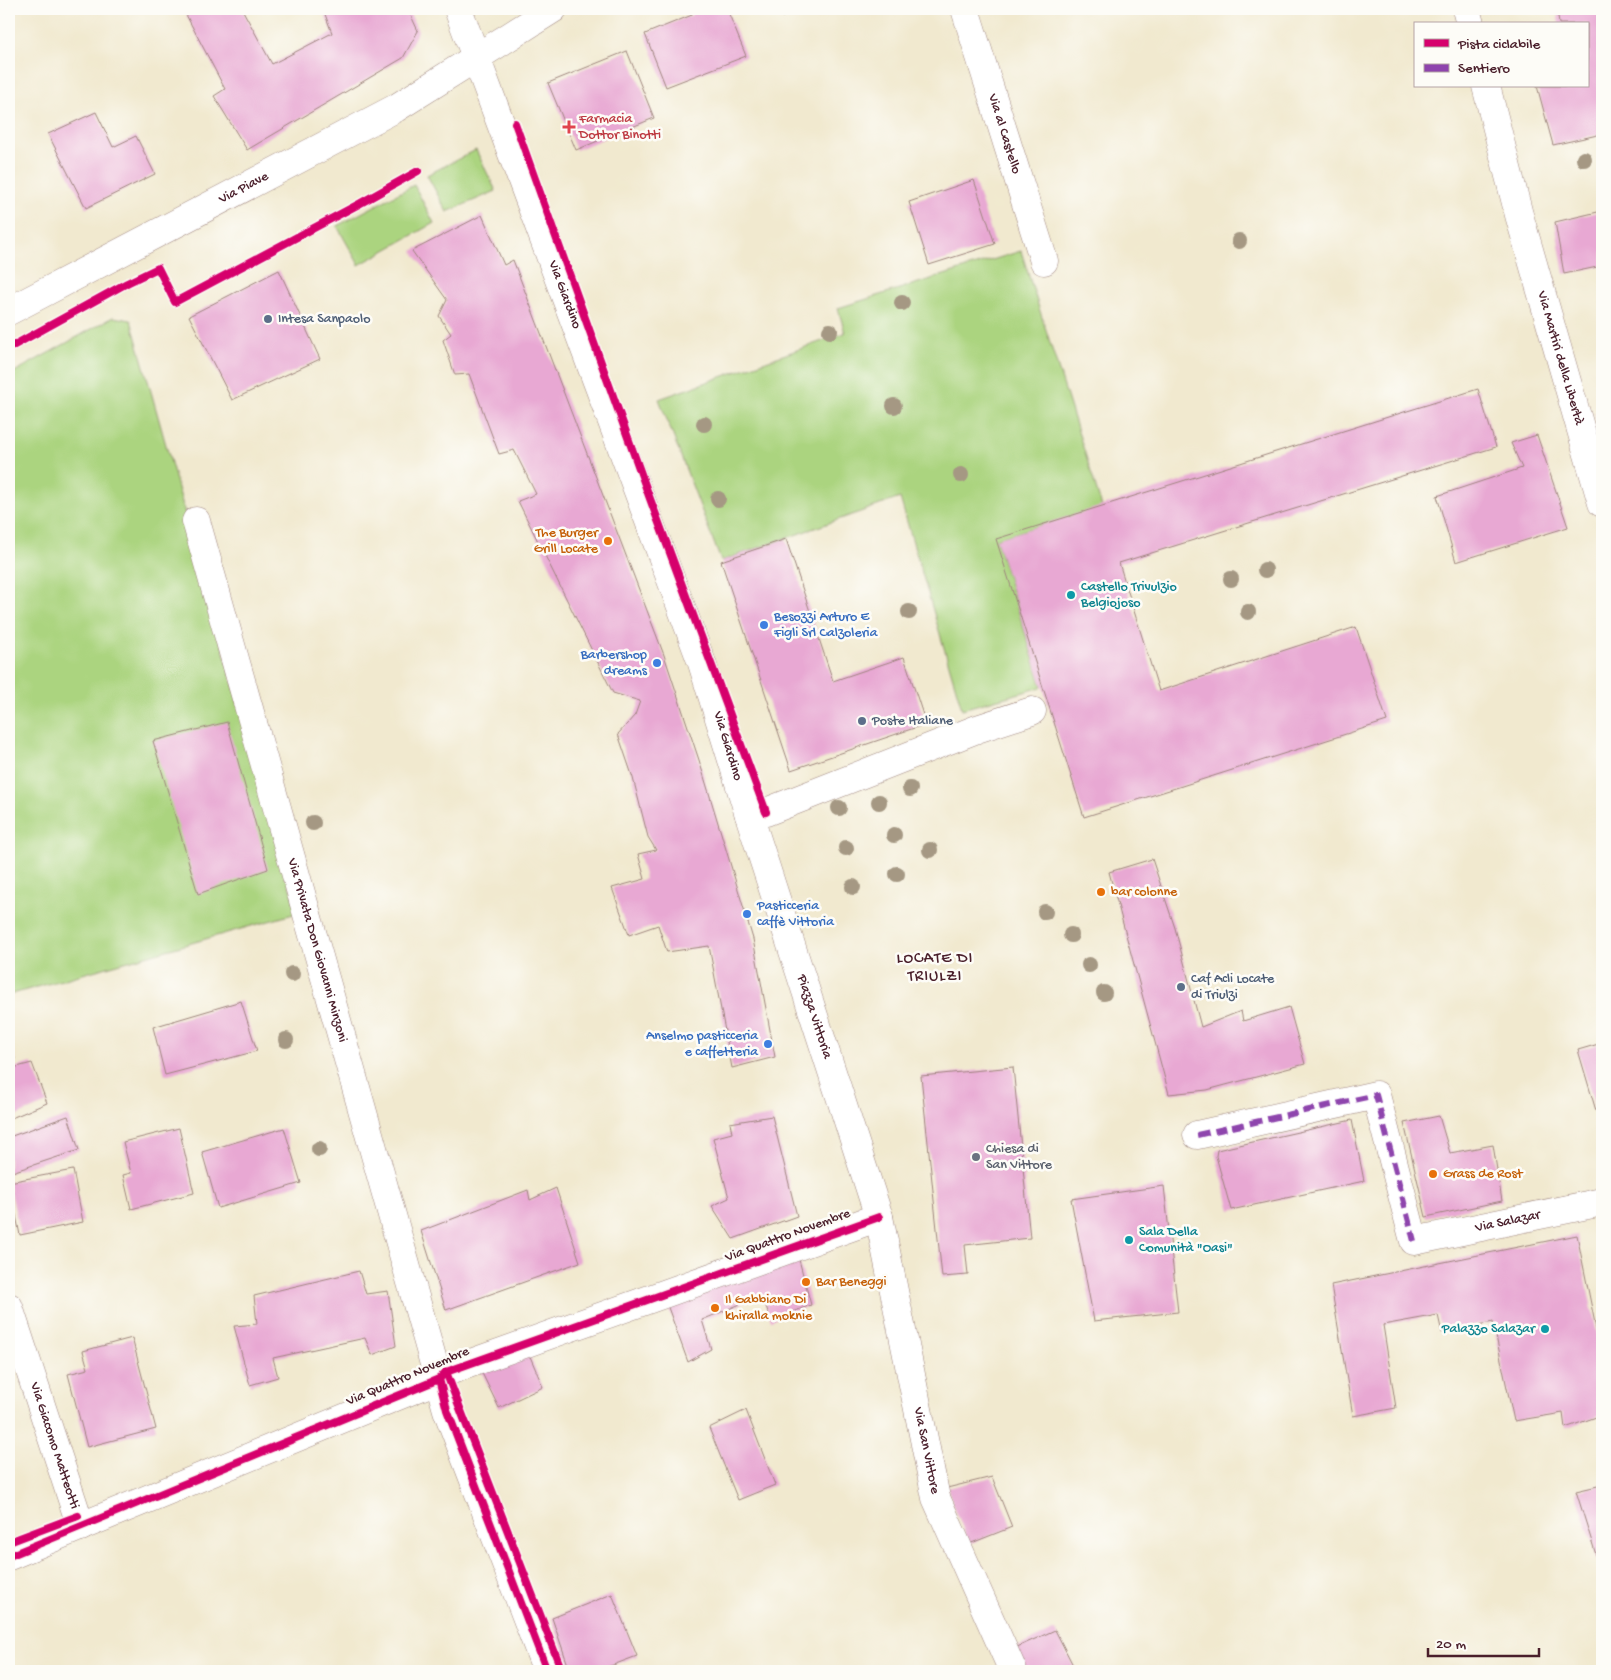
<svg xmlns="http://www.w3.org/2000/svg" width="1611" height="1680" viewBox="0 0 1611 1680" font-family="'Gochi Hand',sans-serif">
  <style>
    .green { fill: #abd47f; stroke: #7a7a55 }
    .building { fill: #e8a8d3 }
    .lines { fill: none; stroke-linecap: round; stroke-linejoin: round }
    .street-casing { stroke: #9e847d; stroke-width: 29 }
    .street { stroke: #fff; stroke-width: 28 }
    .quiet { stroke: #8e44ad; stroke-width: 6; stroke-dasharray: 12 6; stroke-linecap: butt }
    .cycleway-casing { stroke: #fdfcf7; stroke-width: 11 }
    .cycleway { stroke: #d6006c; stroke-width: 8 }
    .tree { fill: #a59883 }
    .health-dot { fill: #e0444e; stroke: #fdfcf7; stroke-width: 2 }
    .service-dot { fill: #5c6f8a; stroke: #fdfcf7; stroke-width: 2 }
    .food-dot { fill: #e8710a; stroke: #fdfcf7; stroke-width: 2 }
    .culture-dot { fill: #0f9aa8; stroke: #fdfcf7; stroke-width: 2 }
    .shop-dot { fill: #3f7fe0; stroke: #fdfcf7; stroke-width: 2 }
    .worship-dot { fill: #6b7280; stroke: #fdfcf7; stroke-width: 2 }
    .labels { text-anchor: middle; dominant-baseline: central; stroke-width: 5; stroke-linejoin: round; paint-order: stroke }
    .health-label { font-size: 14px; fill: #be3a42; stroke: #fdfcf7; text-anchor: start }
    .street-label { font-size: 14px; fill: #4a1f2b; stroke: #fdfcf7 }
    .service-label { font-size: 14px; fill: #4e5e75; stroke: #fdfcf7; text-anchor: start }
    .food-label { font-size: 14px; fill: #c56008; stroke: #fdfcf7; text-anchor: start }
    .culture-label { font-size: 14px; fill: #0d838f; stroke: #fdfcf7; text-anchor: start }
    .shop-label { font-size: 14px; fill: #366cbe; stroke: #fdfcf7; text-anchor: start }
    .worship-label { font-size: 14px; fill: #5b616d; stroke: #fdfcf7; text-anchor: start }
    .quarter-label { font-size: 16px; letter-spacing: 1px; fill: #4a1f2b; stroke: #fdfcf7 }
  </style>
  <rect width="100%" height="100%" fill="#fdfcf7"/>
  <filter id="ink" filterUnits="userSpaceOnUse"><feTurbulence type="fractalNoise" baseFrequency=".02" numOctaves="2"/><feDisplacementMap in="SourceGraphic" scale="10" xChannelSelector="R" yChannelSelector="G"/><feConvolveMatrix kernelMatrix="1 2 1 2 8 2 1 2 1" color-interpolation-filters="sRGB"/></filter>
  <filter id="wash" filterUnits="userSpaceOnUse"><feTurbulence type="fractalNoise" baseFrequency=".0096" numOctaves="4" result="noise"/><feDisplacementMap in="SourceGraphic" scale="20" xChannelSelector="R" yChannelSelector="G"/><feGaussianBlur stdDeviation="1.12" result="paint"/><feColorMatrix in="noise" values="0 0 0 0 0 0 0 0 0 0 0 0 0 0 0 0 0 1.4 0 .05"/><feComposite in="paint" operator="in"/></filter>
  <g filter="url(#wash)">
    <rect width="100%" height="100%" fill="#f1e9cf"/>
    <g class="green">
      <path d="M 476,150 L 496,191 L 447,212 L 427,175 Z"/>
      <path d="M 414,185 L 434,223 L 359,265 L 337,226 Z"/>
      <path d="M 1021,251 L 1102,507 L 996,539 L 1042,687 L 962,709 L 900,498 L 721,561 L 659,399 L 845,333 L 838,308 Z"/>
      <path d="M 113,317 L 131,320 L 297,913 L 9,995 L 9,375 Z"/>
    </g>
    <g id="blocks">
      <g class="building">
        <path d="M 183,9 L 242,9 L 272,64 L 332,33 L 323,9 L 408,9 L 418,31 L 403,58 L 247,150 L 214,96 L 225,89 Z"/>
        <path d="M 690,9 L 727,9 L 746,56 L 666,87 L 645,34 L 692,15 Z"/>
        <path d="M 780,9 L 804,9 L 782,17 Z"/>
        <path d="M 1557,9 L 1602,9 L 1602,134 L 1553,145 L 1537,86 L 1587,86 L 1587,24 L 1559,24 Z"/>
        <path d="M 627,51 L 654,118 L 576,150 L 548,83 Z"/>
        <path d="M 96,112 L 113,147 L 136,136 L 155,174 L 86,208 L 48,134 Z"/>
        <path d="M 974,180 L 995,244 L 929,265 L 909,202 Z"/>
        <path d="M 1602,211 L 1602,266 L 1564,274 L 1555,222 Z"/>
        <path d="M 482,215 L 504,265 L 513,260 L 664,655 L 699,760 L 753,939 L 775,1057 L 732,1068 L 709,946 L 667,952 L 658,925 L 629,935 L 612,888 L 645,879 L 638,854 L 656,850 L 648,837 L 633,778 L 618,734 L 635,715 L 640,701 L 613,693 L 518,501 L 536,494 L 514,450 L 499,454 L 469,374 L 455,375 L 443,340 L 451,334 L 439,316 L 447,300 L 412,251 Z"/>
        <path d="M 279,270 L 320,359 L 232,400 L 189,316 Z"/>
        <path d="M 1478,389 L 1496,447 L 1119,563 L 1159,691 L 1356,627 L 1387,721 L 1084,817 L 996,539 Z"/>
        <path d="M 1602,412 L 1602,434 L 1595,414 Z"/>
        <path d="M 1537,435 L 1568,527 L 1456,562 L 1437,496 L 1522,468 L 1511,443 Z"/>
        <path d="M 786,539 L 833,681 L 904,657 L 926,724 L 791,770 L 721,561 Z"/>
        <path d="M 227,722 L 268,869 L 198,894 L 153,741 Z"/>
        <path d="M 1152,859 L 1175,928 L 1201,1027 L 1241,1011 L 1243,1021 L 1289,1007 L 1305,1064 L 1207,1090 L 1169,1094 L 1109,872 Z"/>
        <path d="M 241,1001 L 257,1051 L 165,1075 L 153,1027 Z"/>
        <path d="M 9,1040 L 15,1059 L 9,1061 Z"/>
        <path d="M 1602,1043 L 1602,1131 L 1578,1050 Z"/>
        <path d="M 32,1063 L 47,1103 L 9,1119 L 9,1069 Z"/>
        <path d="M 1013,1067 L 1030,1238 L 965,1245 L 968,1275 L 942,1277 L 921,1076 Z"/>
        <path d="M 68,1116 L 79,1150 L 9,1173 L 9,1137 Z"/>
        <path d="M 772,1116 L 797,1216 L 733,1239 L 712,1206 L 729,1198 L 713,1138 L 732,1133 L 730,1123 Z"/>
        <path d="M 1439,1116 L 1450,1153 L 1493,1145 L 1502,1201 L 1426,1217 L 1404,1123 Z"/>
        <path d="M 1352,1120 L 1364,1181 L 1231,1210 L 1216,1156 L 1217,1150 Z"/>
        <path d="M 179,1128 L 194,1193 L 131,1209 L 123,1175 L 131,1173 L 123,1142 Z"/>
        <path d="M 284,1128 L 301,1183 L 218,1208 L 202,1152 Z"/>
        <path d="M 73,1170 L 83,1222 L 20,1235 L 9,1182 Z"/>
        <path d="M 1164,1186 L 1178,1312 L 1094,1321 L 1071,1199 Z"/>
        <path d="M 556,1188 L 580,1262 L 446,1310 L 421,1231 L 528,1190 L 530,1200 Z"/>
        <path d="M 1577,1235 L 1602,1358 L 1602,1415 L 1565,1428 L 1563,1413 L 1514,1421 L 1493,1322 L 1442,1333 L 1438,1315 L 1383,1325 L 1396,1408 L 1353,1416 L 1331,1285 Z"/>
        <path d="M 797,1252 L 811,1305 L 771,1320 L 763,1298 L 750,1300 L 702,1320 L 711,1349 L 688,1362 L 666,1302 Z"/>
        <path d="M 359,1271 L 366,1294 L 388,1291 L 396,1346 L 372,1355 L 365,1338 L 273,1358 L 278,1377 L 250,1385 L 234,1326 L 257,1324 L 254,1296 Z"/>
        <path d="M 132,1338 L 156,1429 L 87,1447 L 68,1374 L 88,1369 L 83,1351 Z"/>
        <path d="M 529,1354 L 543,1387 L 499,1408 L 481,1371 Z"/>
        <path d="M 746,1410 L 775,1485 L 738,1500 L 709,1428 Z"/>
        <path d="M 992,1477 L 1012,1527 L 969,1544 L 947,1488 Z"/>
        <path d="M 1602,1485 L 1602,1574 L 1576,1491 Z"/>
        <path d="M 612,1594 L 637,1656 L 597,1671 L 570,1671 L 552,1618 Z"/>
        <path d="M 1055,1630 L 1076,1671 L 1027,1671 L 1015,1648 Z"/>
      </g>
    </g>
  </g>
  <g filter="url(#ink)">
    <use href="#blocks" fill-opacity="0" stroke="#9e847d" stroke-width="1"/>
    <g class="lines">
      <g class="street-casing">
        <g id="street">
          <path id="s1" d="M 458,9 L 702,663 L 749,815 L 879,1217 L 936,1498 L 1013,1671"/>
          <path id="s2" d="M 965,9 L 1044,261"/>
          <path d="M 1466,9 L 1470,24"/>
          <path id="s3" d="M 1486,86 L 1519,215 L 1602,503"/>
          <path id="s4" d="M 9,311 L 396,108 L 553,9"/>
          <path id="s5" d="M 196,521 L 447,1410 L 547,1671"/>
          <path d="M 749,815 L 766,812 L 977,729 L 1032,711"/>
          <path id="s6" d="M 1197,1135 L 1376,1095 L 1414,1241 L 1602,1202"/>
          <path id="s7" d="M 9,1307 L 81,1527"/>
          <path d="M 9,1556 L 439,1379 L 446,1372 L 879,1217"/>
        </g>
      </g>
      <use href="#street" class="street"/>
      <path class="quiet" d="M 1197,1135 L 1376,1095 L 1414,1241"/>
      <g class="cycleway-casing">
        <g id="cycleway">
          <path d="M 515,123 L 649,496 L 766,812"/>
          <path d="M 9,348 L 127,283 L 158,268 L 175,302 L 359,204 L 418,171"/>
          <path d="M 446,1372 L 562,1671"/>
          <path d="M 439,1379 L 447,1410 L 547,1671"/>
          <path d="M 9,1542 L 78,1516"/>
          <path d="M 9,1556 L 439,1379 L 446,1372 L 879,1217"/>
        </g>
      </g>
      <use href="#cycleway" class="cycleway"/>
    </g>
    <g class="tree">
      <circle cx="1584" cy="159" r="8"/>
      <circle cx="1239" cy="241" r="8"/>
      <circle cx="902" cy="303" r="8"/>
      <circle cx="830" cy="331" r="8"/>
      <circle cx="894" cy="406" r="8"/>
      <circle cx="704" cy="424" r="8"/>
      <circle cx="961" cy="475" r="8"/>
      <circle cx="718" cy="499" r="8"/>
      <circle cx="1265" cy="570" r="8"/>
      <circle cx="1231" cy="579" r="8"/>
      <circle cx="909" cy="612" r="8"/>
      <circle cx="1248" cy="612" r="8"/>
      <circle cx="910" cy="789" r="8"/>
      <circle cx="879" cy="802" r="8"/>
      <circle cx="839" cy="808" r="8"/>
      <circle cx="313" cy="823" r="8"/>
      <circle cx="894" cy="835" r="8"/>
      <circle cx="846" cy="848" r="8"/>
      <circle cx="930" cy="850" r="8"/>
      <circle cx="897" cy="874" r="8"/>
      <circle cx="853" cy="887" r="8"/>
      <circle cx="1045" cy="912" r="8"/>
      <circle cx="1071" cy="935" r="8"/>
      <circle cx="1089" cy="965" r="8"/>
      <circle cx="292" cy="974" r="8"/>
      <circle cx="1104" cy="993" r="8"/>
      <circle cx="286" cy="1040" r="8"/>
      <circle cx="319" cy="1149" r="8"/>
    </g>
  </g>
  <path class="health-dot" d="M566.5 119.5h5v5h5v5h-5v5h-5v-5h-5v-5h5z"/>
  <g class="service-dot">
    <circle cx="268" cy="319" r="5"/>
    <circle cx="862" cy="721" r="5"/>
    <circle cx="1181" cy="987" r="5"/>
  </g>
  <g class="food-dot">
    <circle cx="608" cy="541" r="5"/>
    <circle cx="1101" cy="892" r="5"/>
    <circle cx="1433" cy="1174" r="5"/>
    <circle cx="806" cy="1282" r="5"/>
    <circle cx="715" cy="1308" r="5"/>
  </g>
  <g class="culture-dot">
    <circle cx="1071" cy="595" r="5"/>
    <circle cx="1129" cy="1240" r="5"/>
    <circle cx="1545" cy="1329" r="5"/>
  </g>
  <g class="shop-dot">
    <circle cx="764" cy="625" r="5"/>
    <circle cx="657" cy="663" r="5"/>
    <circle cx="747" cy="914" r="5"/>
    <circle cx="768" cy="1044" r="5"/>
  </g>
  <circle class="worship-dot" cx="976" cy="1157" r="5"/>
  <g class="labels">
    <g class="health-label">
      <text x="579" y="119">Farmacia<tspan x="579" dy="16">Dottor Binotti</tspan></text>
    </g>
    <g class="street-label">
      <text stroke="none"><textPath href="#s2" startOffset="131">Via al Castello</textPath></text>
      <text stroke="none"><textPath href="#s4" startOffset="265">Via Piave</textPath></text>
      <text stroke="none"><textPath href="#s1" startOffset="305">Via Giardino</textPath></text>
      <text stroke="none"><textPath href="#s3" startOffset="282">Via Martiri della Libertà</textPath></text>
      <text stroke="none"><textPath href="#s1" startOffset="785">Via Giardino</textPath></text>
      <text stroke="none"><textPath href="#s5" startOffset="446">Via Privata Don Giovanni Minzoni</textPath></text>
      <text stroke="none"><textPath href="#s1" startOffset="1069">Piazza Vittoria</textPath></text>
      <text stroke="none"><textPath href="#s6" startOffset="430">Via Salazar</textPath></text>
      <text transform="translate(788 1236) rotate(-20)">Via Quattro Novembre</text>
      <text transform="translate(408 1377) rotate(-23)">Via Quattro Novembre</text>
      <text stroke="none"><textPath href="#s7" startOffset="146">Via Giacomo Matteotti</textPath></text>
      <text stroke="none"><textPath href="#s1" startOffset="1518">Via San Vittore</textPath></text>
    </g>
    <g class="service-label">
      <text x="278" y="319">Intesa Sanpaolo</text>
      <text x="872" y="721">Poste Italiane</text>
      <text x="1191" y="979">Caf Acli Locate<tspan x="1191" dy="16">di Triulzi</tspan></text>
    </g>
    <g class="food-label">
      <text x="598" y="533" text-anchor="end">The Burger<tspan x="598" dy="16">Grill Locate</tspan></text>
      <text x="1111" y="892">bar colonne</text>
      <text x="1443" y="1174">Grass de Rost</text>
      <text x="816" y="1282">Bar Beneggi</text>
      <text x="725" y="1300">Il Gabbiano Di<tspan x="725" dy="16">khiralla moknie</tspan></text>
    </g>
    <g class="culture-label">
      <text x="1081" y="587">Castello Trivulzio<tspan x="1081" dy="16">Belgiojoso</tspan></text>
      <text x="1139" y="1232">Sala Della<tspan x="1139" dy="16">Comunità "Oasi"</tspan></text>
      <text x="1535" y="1329" text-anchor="end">Palazzo Salazar</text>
    </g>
    <g class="shop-label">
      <text x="774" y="617">Besozzi Arturo E<tspan x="774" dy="16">Figli Srl Calzoleria</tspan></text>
      <text x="647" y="655" text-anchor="end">Barbershop<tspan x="647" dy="16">dreams</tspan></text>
      <text x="757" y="906">Pasticceria<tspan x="757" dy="16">caffè Vittoria</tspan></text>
      <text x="758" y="1036" text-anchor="end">Anselmo pasticceria<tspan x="758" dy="16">e caffetteria</tspan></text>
    </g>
    <g class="worship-label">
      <text x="986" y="1149">Chiesa di<tspan x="986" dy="16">San Vittore</tspan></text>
    </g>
    <g class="quarter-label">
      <text x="935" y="959">LOCATE DI<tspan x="935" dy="18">TRIULZI</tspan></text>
    </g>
  </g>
  <rect width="1611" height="1680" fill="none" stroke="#fdfcf7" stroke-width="30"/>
  <rect x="1414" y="22" width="175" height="65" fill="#fdfcf7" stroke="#b5a4a5"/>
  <rect x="1424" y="39" width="25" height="8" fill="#d6006c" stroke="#b5a4a5"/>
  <text x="1458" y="48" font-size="15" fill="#4a1f2b">Pista ciclabile</text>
  <rect x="1424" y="64" width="25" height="8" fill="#8e44ad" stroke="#b5a4a5"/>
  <text x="1458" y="72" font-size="15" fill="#4a1f2b">Sentiero</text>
  <path d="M1428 1648v8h111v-8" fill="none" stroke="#4a1f2b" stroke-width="2.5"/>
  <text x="1436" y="1648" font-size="15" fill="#4a1f2b" stroke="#fdfcf7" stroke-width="4" paint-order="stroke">20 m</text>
</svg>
